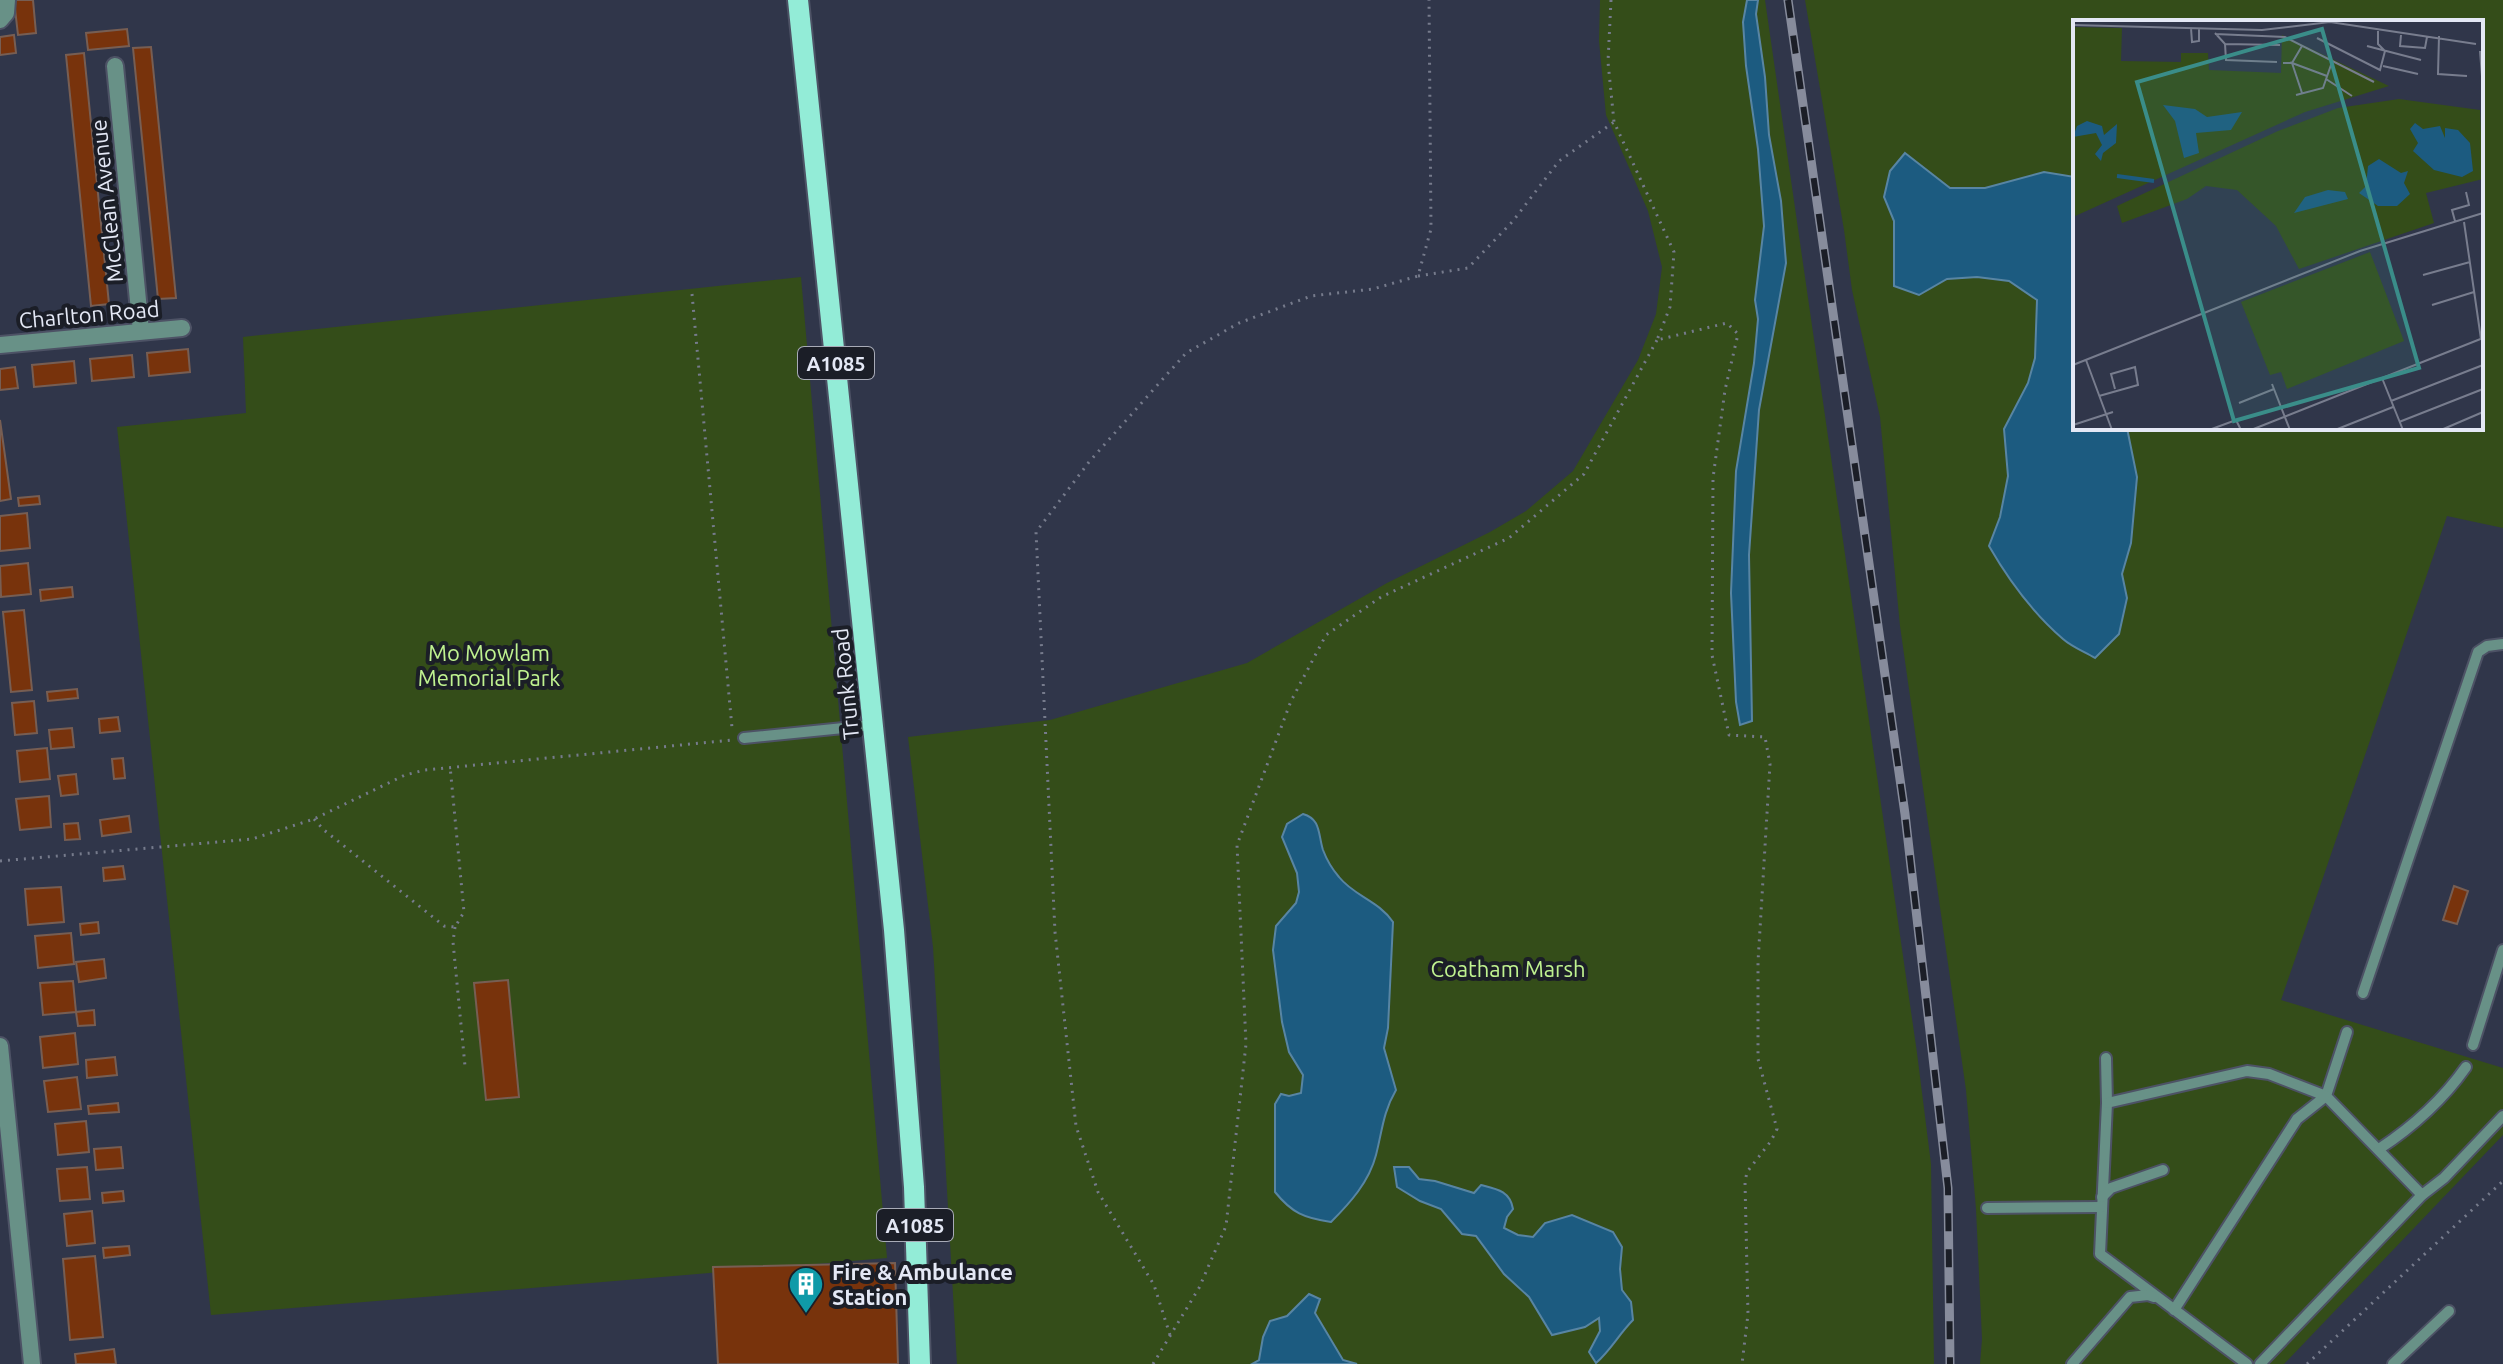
<svg xmlns="http://www.w3.org/2000/svg" width="2503" height="1364" viewBox="0 0 2503 1364" font-family="Ubuntu,sans-serif">
  <style>
    .green { fill: #344d19; fill-rule: evenodd }
    .water { fill: #1c5b80; stroke: #5885a3; stroke-width: 2 }
    .building { fill: #78330c; stroke: #775e53; stroke-width: 2 }
    .lines { fill: none; stroke-linecap: round; stroke-linejoin: round }
    .service-casing { stroke: #4d5265; stroke-width: 14 }
    .minor-casing { stroke: #4d5265; stroke-width: 20 }
    .primary-casing { stroke: #4d5265; stroke-width: 24 }
    .path { stroke: #767b8c; stroke-width: 3; stroke-dasharray: 2 6; stroke-linecap: butt }
    .service { stroke: #689187; stroke-width: 10 }
    .minor { stroke: #689187; stroke-width: 16 }
    .primary { stroke: #93ecd7; stroke-width: 20 }
    .rail-casing { stroke: #878c9c; stroke-width: 9 }
    .rail { stroke: #1b1e27; stroke-width: 6; stroke-dasharray: 18; stroke-linecap: butt }
    .labels { text-anchor: middle; dominant-baseline: central; stroke-width: 8; stroke-linejoin: round; paint-order: stroke }
    .shield { fill: #1b1e27; stroke: #a8abb7; stroke-width: 2 }
    .shield-label { font-size: 20px; font-weight: bold; fill: #e4e8f5 }
    .street-label { font-size: 22px; fill: #e4e8f5; stroke: #1b1e27 }
    .park-label { font-size: 22px; fill: #c0f390; stroke: #1b1e27 }
    .poi-label { font-size: 22px; font-weight: bold; fill: #e4e8f5; stroke: #1b1e27; text-anchor: start }
    .inset-river { fill: none; stroke: #1c5b80; stroke-width: 4 }
    .inset-road { fill: none; stroke: #787d8e; stroke-width: 2 }
    .view { fill: #3a8d89; fill-opacity: 0.15; stroke: #3a8d89; stroke-width: 4 }
    .inset-edge { fill: none; stroke: #e4e8f5; stroke-width: 4 }
  </style>
  <rect width="100%" height="100%" fill="#30364a"/>
  <g class="green">
    <path d="M 1600,0 L 1765,0 L 1917,1053 L 1931,1164 L 1934,1364 L 957,1364 L 933,947 L 908,737 L 1050,720 L 1247,663 L 1387,583 L 1490,532 L 1526,511 L 1573,471 L 1638,360 L 1656,314 L 1662,267 L 1648,211 L 1606,115 L 1599,41 Z"/>
    <path d="M 1805,0 L 2503,0 L 2503,528 L 2447,516 L 2281,1000 L 2503,1068 L 2503,1135 L 2284,1364 L 1980,1364 L 1982,1339 L 1976,1209 L 1966,1090 L 1900,626 L 1880,417 L 1852,290 L 1844,230 ZM 2075,22 L 2481,22 L 2481,428 L 2075,428 Z"/>
    <path d="M 801,277 L 887,1258 L 211,1315 L 117,427 L 246,413 L 243,337 Z"/>
  </g>
  <g class="water">
    <path d="M 1747,0 L 1758,0 L 1756,14 L 1765,77 L 1769,135 L 1781,201 L 1786,263 L 1759,410 L 1749,555 L 1752,721 L 1740,725 L 1736,702 L 1731,593 L 1736,471 L 1754,363 L 1758,319 L 1755,300 L 1764,226 L 1758,149 L 1746,66 L 1743,22 Z"/>
    <path d="M 1905,153 L 1950,188 L 1985,188 L 2044,172 L 2075,177 L 2075,428 L 2127,428 L 2137,477 L 2131,543 L 2122,574 L 2127,598 L 2119,634 L 2095,658 C 2085,652 2072,647 2063,639 C 2034,614 2008,579 1989,546 L 2000,517 L 2008,476 L 2004,429 L 2028,383 L 2035,358 L 2037,300 L 2009,281 L 1977,277 L 1947,279 L 1919,295 L 1894,286 L 1894,221 L 1884,197 L 1890,171 Z"/>
    <path d="M 1303,814 C 1321,819 1318,834 1323,850 C 1326,858 1333,870 1339,877 C 1354,896 1379,901 1393,922 L 1388,1028 L 1384,1048 L 1396,1090 C 1383,1112 1382,1132 1376,1155 C 1369,1182 1350,1203 1331,1222 C 1304,1218 1292,1213 1275,1192 L 1275,1104 L 1281,1094 L 1289,1096 L 1301,1093 L 1303,1075 L 1289,1052 L 1282,1022 L 1273,950 L 1276,926 L 1296,903 L 1299,892 L 1297,873 L 1282,837 L 1287,824 Z"/>
    <path d="M 1394,1167 L 1409,1167 L 1419,1179 L 1435,1181 L 1474,1193 L 1481,1185 C 1497,1189 1510,1191 1513,1209 L 1507,1217 L 1504,1228 L 1518,1235 L 1533,1237 L 1545,1223 L 1572,1215 L 1613,1232 L 1622,1247 L 1620,1269 L 1622,1290 L 1631,1302 L 1633,1320 C 1619,1334 1611,1350 1596,1363 L 1589,1352 L 1600,1331 L 1599,1318 L 1585,1327 L 1552,1335 L 1529,1297 L 1504,1274 L 1476,1236 L 1462,1234 L 1441,1209 L 1420,1201 L 1397,1187 Z"/>
    <path d="M 1309,1294 L 1320,1299 L 1315,1313 L 1343,1360 L 1357,1364 L 1252,1364 L 1259,1360 L 1263,1337 L 1270,1321 L 1287,1316 Z"/>
  </g>
  <g class="building">
    <path d="M 14,0 L 33,0 L 36,33 L 18,35 Z"/>
    <path d="M 127,29 L 129,46 L 88,50 L 86,33 Z"/>
    <path d="M 14,35 L 16,53 L 0,55 L 0,37 Z"/>
    <path d="M 151,47 L 176,298 L 158,299 L 133,48 Z"/>
    <path d="M 84,53 L 109,304 L 91,306 L 66,55 Z"/>
    <path d="M 188,349 L 190,372 L 149,376 L 147,353 Z"/>
    <path d="M 132,355 L 134,377 L 92,381 L 90,359 Z"/>
    <path d="M 74,361 L 76,383 L 34,387 L 32,365 Z"/>
    <path d="M 15,367 L 18,388 L 0,390 L 0,369 Z"/>
    <path d="M 0,420 L 11,499 L 0,501 Z"/>
    <path d="M 39,496 L 40,504 L 19,506 L 18,498 Z"/>
    <path d="M 27,513 L 30,548 L 0,551 L 0,516 Z"/>
    <path d="M 28,563 L 31,594 L 1,597 L 0,566 Z"/>
    <path d="M 72,587 L 73,597 L 41,601 L 40,590 Z"/>
    <path d="M 24,610 L 32,690 L 11,692 L 3,612 Z"/>
    <path d="M 77,689 L 78,698 L 48,701 L 47,692 Z"/>
    <path d="M 34,701 L 37,733 L 15,735 L 12,703 Z"/>
    <path d="M 118,717 L 120,731 L 100,733 L 99,719 Z"/>
    <path d="M 72,728 L 74,747 L 51,749 L 49,730 Z"/>
    <path d="M 47,748 L 50,779 L 20,782 L 17,751 Z"/>
    <path d="M 123,758 L 125,778 L 114,779 L 112,759 Z"/>
    <path d="M 76,774 L 78,794 L 61,796 L 58,776 Z"/>
    <path d="M 49,796 L 51,827 L 20,830 L 16,799 Z"/>
    <path d="M 129,816 L 131,832 L 102,836 L 100,820 Z"/>
    <path d="M 78,823 L 80,839 L 65,840 L 64,824 Z"/>
    <path d="M 123,866 L 125,879 L 104,881 L 103,868 Z"/>
    <path d="M 2454,886 L 2468,891 L 2457,924 L 2443,920 Z"/>
    <path d="M 61,887 L 64,922 L 28,925 L 25,889 Z"/>
    <path d="M 98,922 L 99,933 L 81,935 L 80,924 Z"/>
    <path d="M 71,933 L 74,964 L 38,968 L 35,936 Z"/>
    <path d="M 104,959 L 106,978 L 79,982 L 76,962 Z"/>
    <path d="M 508,980 L 519,1097 L 486,1100 L 474,983 Z"/>
    <path d="M 73,981 L 76,1012 L 43,1015 L 40,983 Z"/>
    <path d="M 94,1010 L 95,1025 L 78,1026 L 76,1012 Z"/>
    <path d="M 75,1033 L 78,1064 L 43,1068 L 40,1037 Z"/>
    <path d="M 115,1057 L 117,1075 L 87,1078 L 86,1060 Z"/>
    <path d="M 77,1077 L 81,1109 L 48,1112 L 44,1081 Z"/>
    <path d="M 118,1103 L 119,1112 L 89,1114 L 88,1106 Z"/>
    <path d="M 86,1121 L 89,1152 L 58,1155 L 55,1124 Z"/>
    <path d="M 121,1147 L 123,1168 L 96,1170 L 94,1149 Z"/>
    <path d="M 87,1167 L 90,1199 L 60,1201 L 57,1169 Z"/>
    <path d="M 123,1191 L 124,1201 L 103,1203 L 102,1193 Z"/>
    <path d="M 92,1211 L 95,1243 L 67,1246 L 64,1214 Z"/>
    <path d="M 129,1246 L 130,1255 L 104,1258 L 103,1248 Z"/>
    <path d="M 95,1256 L 103,1337 L 70,1340 L 63,1259 Z"/>
    <path d="M 895,1263 L 898,1364 L 718,1364 L 713,1267 Z"/>
    <path d="M 114,1349 L 116,1364 L 76,1364 L 75,1354 Z"/>
  </g>
  <g class="lines">
    <g class="service-casing">
      <g id="service">
        <path d="M 744,738 L 873,725"/>
        <path d="M 2363,993 L 2478,652 L 2487,646 L 2503,644"/>
        <path d="M 2347,1032 L 2326,1096 L 2422,1195"/>
        <path d="M 2473,1045 L 2503,950"/>
        <path d="M 2106,1058 L 2107,1103 L 2100,1254 L 2247,1364"/>
        <path d="M 2107,1103 L 2247,1071 L 2269,1074 L 2326,1096 L 2297,1119 L 2174,1310"/>
        <path d="M 2379,1149 C 2414,1126 2442,1101 2466,1067"/>
        <path d="M 2102,1197 L 2111,1188 L 2163,1170"/>
        <path d="M 1987,1208 L 2102,1207"/>
        <path d="M 2072,1364 L 2130,1297 L 2148,1295 L 2154,1297"/>
        <path d="M 2260,1364 L 2422,1195 L 2444,1178 L 2503,1116"/>
        <path d="M 2393,1364 L 2449,1311"/>
      </g>
    </g>
    <g class="minor-casing">
      <g id="minor">
        <path d="M 0,20 L 6,13 L 7,0"/>
        <path d="M 115,66 L 141,331"/>
        <path d="M 0,345 L 182,328"/>
        <path d="M 0,1046 L 32,1364"/>
      </g>
    </g>
    <g class="primary-casing">
      <path id="primary" d="M 798,0 L 894,930 L 914,1187 L 920,1364"/>
    </g>
    <g class="path">
      <path d="M 1611,0 L 1608,62 L 1614,122 L 1674,252 L 1670,307 L 1657,340 L 1727,323 L 1738,334 L 1725,390 L 1713,478 L 1712,655 L 1729,735 L 1765,737 L 1770,764 L 1758,962 L 1758,1059 L 1777,1129 L 1771,1141 L 1747,1172 L 1745,1182 L 1748,1314 L 1742,1364"/>
      <path d="M 1418,276 L 1468,268 L 1513,221 L 1559,161 L 1614,122"/>
      <path d="M 692,294 L 732,728"/>
      <path d="M 314,819 L 324,830 L 444,926 L 455,927 L 464,912 L 450,766"/>
      <path d="M 0,861 L 252,839 L 314,819 L 405,775 L 425,770 L 732,740"/>
      <path d="M 455,927 L 453,942 L 465,1066"/>
      <path d="M 1170,1335 L 1154,1285 L 1098,1192 L 1076,1126 L 1055,932 L 1036,532 L 1089,462 L 1186,353 L 1239,323 L 1311,296 L 1373,289 L 1418,276 L 1431,229 L 1429,0"/>
      <path d="M 1153,1364 L 1199,1288 L 1226,1226 L 1246,1044 L 1237,845 L 1291,701 L 1326,635 L 1381,597 L 1509,538 L 1584,474 L 1657,340"/>
      <path d="M 2307,1364 L 2503,1181"/>
    </g>
    <use href="#service" class="service"/>
    <use href="#minor" class="minor"/>
    <use href="#primary" class="primary"/>
    <g class="rail-casing">
      <path id="rail" d="M 1788,0 L 1905,814 L 1948,1188 L 1950,1364"/>
    </g>
    <use href="#rail" class="rail"/>
  </g>
  <defs>
    <g id="building-pin" transform="scale(1.8)"><path d="M0 17L-7.5 6A9.5 9.5 0 1 1 7.5 6Z" fill="#0f9aa8" stroke="#1b1e27"/><path d="M-4-6H4V6H1V3H-1V6H-4ZM-2.5-4.3h1.7v1.8h-1.7ZM.8-4.3h1.7v1.8H.8ZM-2.5-1h1.7V.8h-1.7ZM.8-1h1.7V.8H.8Z" fill="#fff"/></g>
  </defs>
  <g fill-rule="evenodd">
    <use href="#building-pin" x="806" y="1284"/>
  </g>
  <g class="labels">
    <g class="shield">
      <rect x="798" y="347" width="76" height="32" rx="6"/>
      <rect x="877" y="1209" width="76" height="32" rx="6"/>
    </g>
    <g class="shield-label">
      <text x="836" y="363">A1085</text>
      <text x="915" y="1225">A1085</text>
    </g>
    <g class="street-label">
      <text transform="translate(106 201) rotate(-96)">McClean Avenue</text>
      <text transform="translate(89 314) rotate(-5)">Charlton Road</text>
      <text transform="translate(845 684) rotate(-96)">Trunk Road</text>
    </g>
    <g class="park-label">
      <text x="489" y="652">Mo Mowlam<tspan x="489" dy="25">Memorial Park</tspan></text>
      <text x="1508" y="968">Coatham Marsh</text>
    </g>
    <g class="poi-label">
      <text x="832" y="1271">Fire &amp; Ambulance<tspan x="832" dy="25">Station</tspan></text>
    </g>
  </g>
  <g transform="translate(2073 20)">
    <rect width="410" height="410" fill="#30364a"/>
    <path d="M 0,7 L 49,8 L 48,41 L 108,42 L 108,33 L 135,33 L 136,50 L 208,53 L 209,15 L 316,66 L 232,92 L 0,197 ZM 326,79 L 407,90 L 410,159 L 353,173 L 361,203 L 226,249 L 203,206 L 164,170 L 133,166 L 114,179 L 49,203 L 44,186 L 205,111 L 265,88 ZM 297,232 L 331,321 L 214,369 L 208,352 L 197,355 L 168,282 Z" fill="#344d19"/>
    <path d="M 90,85 L 122,89 L 134,97 L 169,92 L 158,110 L 123,113 L 126,133 L 111,138 L 102,101 ZM 14,101 L 29,106 L 31,115 L 44,104 L 43,123 L 30,133 L 28,141 L 22,134 L 29,125 L 23,113 L 0,117 L 4,106 ZM 342,103 L 350,109 L 367,106 L 372,118 L 372,108 L 385,110 L 397,123 L 400,151 L 389,157 L 361,150 L 340,131 L 345,123 L 337,109 ZM 306,139 L 328,153 L 335,151 L 331,163 L 337,174 L 324,186 L 305,186 L 286,173 L 293,166 L 295,146 ZM 255,170 L 272,172 L 275,179 L 221,193 L 232,177 Z" fill="#1c5b80"/>
    <path class="inset-river" d="M 44,156 L 81,161"/>
    <path class="inset-road" d="M 0,5 L 189,10 L 257,2 L 403,24M 118,8 L 119,22 L 126,21 L 126,8M 142,13 L 152,24 L 207,25M 142,14 L 212,17 L 301,62M 328,15 L 327,26 L 352,28 L 354,17M 366,16 L 365,54 L 394,56M 244,18 L 307,50 L 312,31 L 305,24 L 305,11M 152,24 L 153,40 L 204,42M 294,26 L 348,40M 407,31 L 410,69M 210,43 L 219,43 L 229,26M 310,46 L 345,54M 253,59 L 279,76M 229,73 L 219,43 L 254,56M 223,75 L 250,68 L 259,42M 382,201 L 379,190 L 396,185 L 393,172M 391,202 L 408,319M 350,255 L 397,242M 359,285 L 401,272M 13,340 L 39,410M 0,345 L 287,231 L 410,193M 309,358 L 330,410M 199,364 L 217,410M 26,376 L 65,365 L 62,347 L 38,354 L 42,369M 318,381 L 410,345M 166,383 L 201,369M 326,402 L 410,369M 0,405 L 40,392M 136,410 L 163,400 L 168,410M 178,410 L 410,318M 262,410 L 320,387M 368,410 L 410,392"/>
    <path class="view" d="M 249,9 L 346,348 L 161,401 L 64,62 Z"/>
    <rect width="410" height="410" class="inset-edge"/>
  </g>
</svg>
